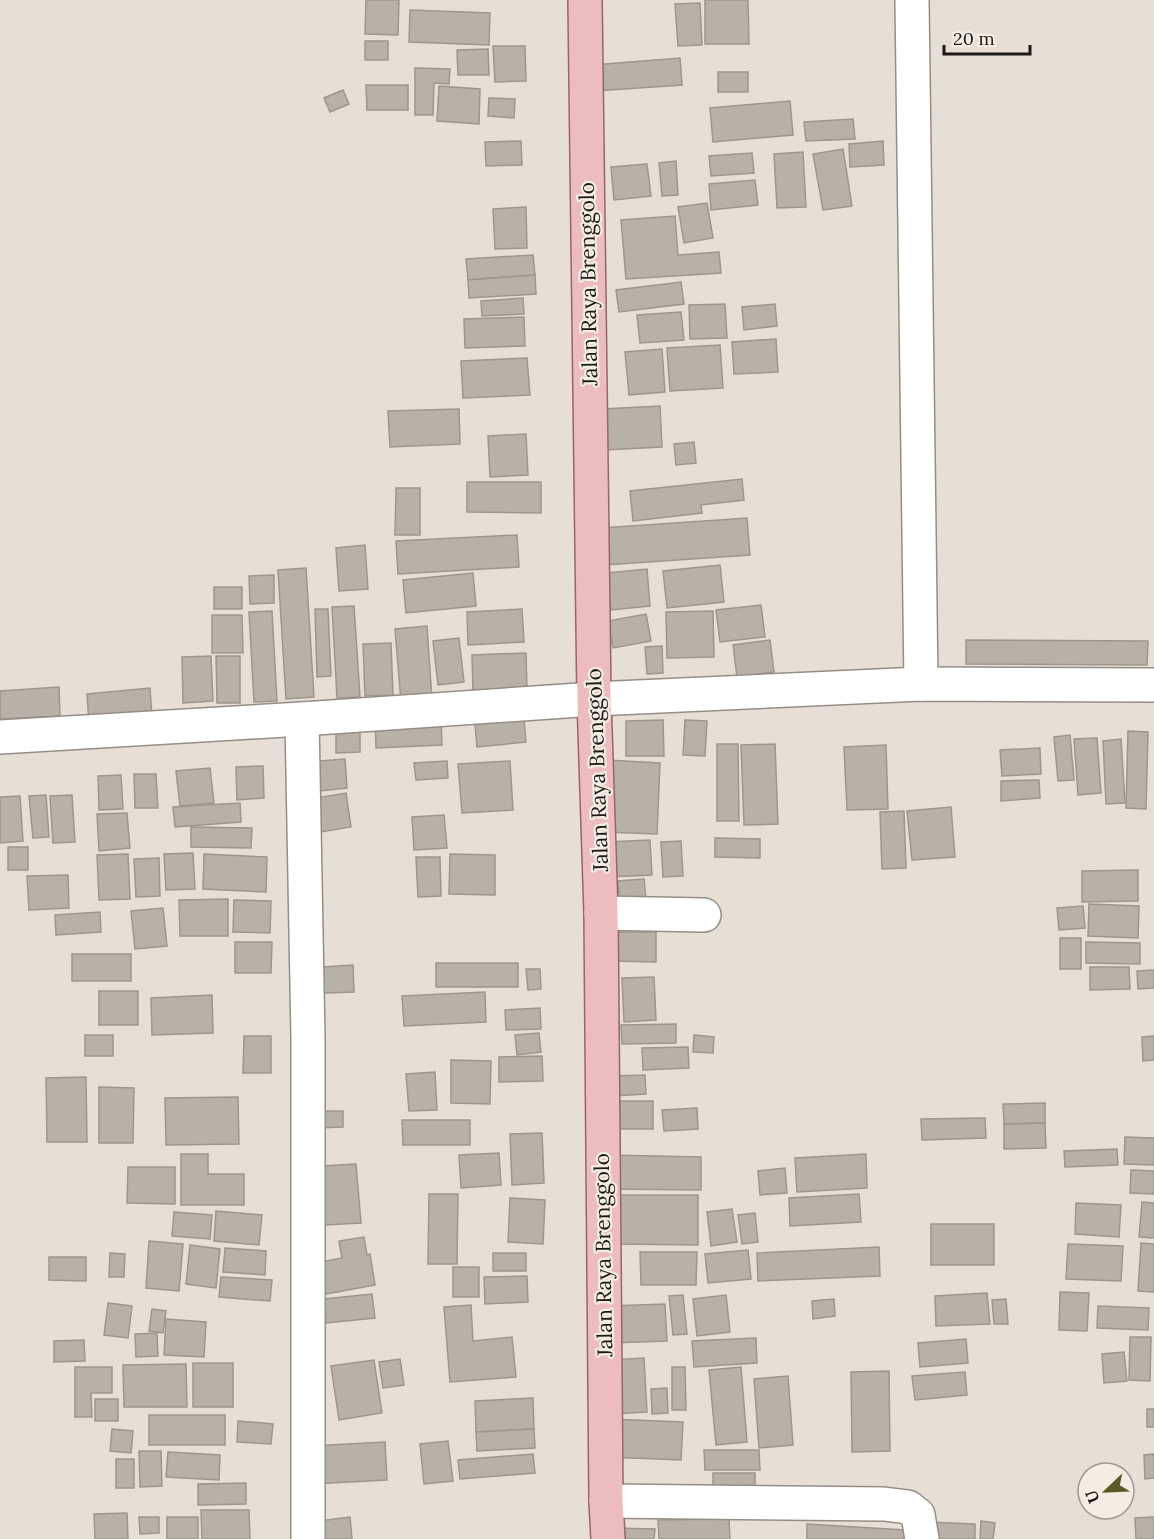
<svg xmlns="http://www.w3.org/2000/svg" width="1154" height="1539" viewBox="0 0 1154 1539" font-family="Lora,serif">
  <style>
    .building { fill: #b8b1a8; stroke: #9d968d; stroke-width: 1.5 }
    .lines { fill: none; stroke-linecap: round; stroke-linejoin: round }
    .minor-casing { stroke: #958e85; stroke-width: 36 }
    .major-casing { stroke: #9a6567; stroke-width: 36 }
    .minor { stroke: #fff; stroke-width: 33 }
    .major { stroke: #ecbcbe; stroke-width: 33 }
    .labels { text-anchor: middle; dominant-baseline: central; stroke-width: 4.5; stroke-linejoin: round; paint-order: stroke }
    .street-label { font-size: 21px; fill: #1b1815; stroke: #f4ede3 }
  </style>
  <rect width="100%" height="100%" fill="#e7dfd6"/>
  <g class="building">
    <path d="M 366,0 L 399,0 L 398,35 L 365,34 Z"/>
    <path d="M 705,0 L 748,0 L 749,44 L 705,44 Z"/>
    <path d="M 700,3 L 702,45 L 678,46 L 675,4 Z"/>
    <path d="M 410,10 L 490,13 L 489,45 L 409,42 Z"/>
    <rect x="365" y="41" width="23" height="19"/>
    <path d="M 493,46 L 525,46 L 526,81 L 495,82 Z"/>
    <path d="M 488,49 L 489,75 L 458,75 L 457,50 Z"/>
    <path d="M 680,58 L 682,85 L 595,91 L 593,65 Z"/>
    <path d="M 415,68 L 450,69 L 449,84 L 434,83 L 433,115 L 415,115 Z"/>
    <rect x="718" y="72" width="30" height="20"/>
    <path d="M 366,85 L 408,85 L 408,110 L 367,110 Z"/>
    <path d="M 439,86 L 480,89 L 479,124 L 437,121 Z"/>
    <path d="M 343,90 L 349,104 L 330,112 L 324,98 Z"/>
    <path d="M 489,98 L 515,99 L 514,118 L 488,116 Z"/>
    <path d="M 790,101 L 793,135 L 713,142 L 710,108 Z"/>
    <path d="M 853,119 L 855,139 L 806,141 L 804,122 Z"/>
    <path d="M 521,141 L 522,165 L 486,166 L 485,142 Z"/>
    <path d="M 883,141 L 884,165 L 850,167 L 849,144 Z"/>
    <path d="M 843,149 L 852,206 L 823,210 L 813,154 Z"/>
    <path d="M 803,152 L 806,207 L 777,208 L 774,154 Z"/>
    <path d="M 752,153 L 754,173 L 711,176 L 709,156 Z"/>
    <path d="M 676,161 L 678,195 L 662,196 L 659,163 Z"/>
    <path d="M 647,164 L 651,196 L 614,200 L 611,167 Z"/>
    <path d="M 755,180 L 758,205 L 711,210 L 709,184 Z"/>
    <path d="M 707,203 L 713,238 L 684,243 L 678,207 Z"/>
    <path d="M 526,207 L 527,248 L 495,249 L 493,209 Z"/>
    <path d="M 675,216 L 678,255 L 719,252 L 721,273 L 626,279 L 621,220 Z"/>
    <path d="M 533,255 L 535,275 L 468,280 L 466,259 Z"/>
    <path d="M 535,275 L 536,294 L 469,298 L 468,280 Z"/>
    <path d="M 681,282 L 684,304 L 619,312 L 616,290 Z"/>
    <path d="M 523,298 L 524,314 L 482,316 L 481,301 Z"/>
    <path d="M 725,304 L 727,338 L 690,339 L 689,305 Z"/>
    <path d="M 775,304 L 777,326 L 744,330 L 742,307 Z"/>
    <path d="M 681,312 L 684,340 L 640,343 L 637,315 Z"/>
    <path d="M 524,317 L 525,346 L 465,348 L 464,319 Z"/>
    <path d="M 776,339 L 778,372 L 734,374 L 732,342 Z"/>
    <path d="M 720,345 L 723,388 L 670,391 L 667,348 Z"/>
    <path d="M 662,349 L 665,392 L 629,395 L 625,352 Z"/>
    <path d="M 527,358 L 530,395 L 463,398 L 461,361 Z"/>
    <path d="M 660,406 L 662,447 L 605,450 L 603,409 Z"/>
    <path d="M 459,409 L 460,444 L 390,447 L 388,411 Z"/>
    <path d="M 526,434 L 528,475 L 490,477 L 488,436 Z"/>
    <path d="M 694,442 L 696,463 L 676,465 L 674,444 Z"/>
    <path d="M 742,479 L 744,500 L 701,505 L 702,513 L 633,521 L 630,491 Z"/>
    <path d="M 467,482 L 541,482 L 541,513 L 467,512 Z"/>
    <path d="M 396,488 L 420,488 L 420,535 L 395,535 Z"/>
    <path d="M 747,518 L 750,555 L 605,565 L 602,528 Z"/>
    <path d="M 517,535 L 519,567 L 398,574 L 396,541 Z"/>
    <path d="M 365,545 L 368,589 L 339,591 L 336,548 Z"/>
    <path d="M 720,565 L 724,602 L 667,608 L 663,571 Z"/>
    <path d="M 306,568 L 314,697 L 286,699 L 278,570 Z"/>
    <path d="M 647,569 L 650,606 L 611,610 L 607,573 Z"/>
    <path d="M 473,573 L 476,606 L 406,613 L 403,580 Z"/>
    <path d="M 274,575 L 274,603 L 250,604 L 249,576 Z"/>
    <rect x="214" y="587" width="28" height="22"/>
    <path d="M 761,605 L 765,637 L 720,642 L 716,610 Z"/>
    <path d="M 354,606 L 360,697 L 337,698 L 332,607 Z"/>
    <path d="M 315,609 L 328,609 L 331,676 L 317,677 Z"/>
    <path d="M 522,609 L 524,642 L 468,645 L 467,612 Z"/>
    <path d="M 272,611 L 277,701 L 254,702 L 249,612 Z"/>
    <path d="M 713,611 L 714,657 L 667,658 L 666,612 Z"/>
    <path d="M 646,614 L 651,641 L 613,648 L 608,621 Z"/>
    <path d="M 212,615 L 242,615 L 243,653 L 212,653 Z"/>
    <path d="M 427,626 L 432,700 L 401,702 L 395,629 Z"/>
    <path d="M 459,638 L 464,682 L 438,685 L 433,641 Z"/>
    <path d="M 770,640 L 774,672 L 737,677 L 733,645 Z"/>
    <path d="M 966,640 L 1148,641 L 1147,665 L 966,664 Z"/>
    <path d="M 391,643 L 393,695 L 365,696 L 363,644 Z"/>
    <path d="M 662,646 L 663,673 L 647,674 L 645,647 Z"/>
    <path d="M 526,653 L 527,690 L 473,692 L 472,655 Z"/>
    <path d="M 211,656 L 213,701 L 183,703 L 182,657 Z"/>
    <path d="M 216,656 L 240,656 L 240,703 L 217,703 Z"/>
    <path d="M 59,687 L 60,716 L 0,719 L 0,691 Z"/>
    <path d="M 150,688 L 152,717 L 89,723 L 87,694 Z"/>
    <path d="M 523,709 L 526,742 L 477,747 L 474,714 Z"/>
    <path d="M 441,715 L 442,745 L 376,748 L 375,718 Z"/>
    <path d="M 663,720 L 664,756 L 626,756 L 626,721 Z"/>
    <path d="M 685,720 L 707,721 L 705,756 L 683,755 Z"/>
    <path d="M 360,721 L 360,752 L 336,753 L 336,722 Z"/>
    <path d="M 1128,731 L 1148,732 L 1146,809 L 1126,808 Z"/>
    <path d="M 1070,735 L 1074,780 L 1058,781 L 1054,737 Z"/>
    <path d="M 1097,738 L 1101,793 L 1078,795 L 1074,739 Z"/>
    <path d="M 1121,739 L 1125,803 L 1106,804 L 1103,741 Z"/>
    <path d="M 717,744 L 738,744 L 739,821 L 717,821 Z"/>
    <path d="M 775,744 L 778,824 L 744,825 L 741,745 Z"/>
    <path d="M 886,745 L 888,809 L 847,810 L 844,747 Z"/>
    <path d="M 1040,748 L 1041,774 L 1002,776 L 1000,750 Z"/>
    <path d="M 345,759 L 347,788 L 310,792 L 307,762 Z"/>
    <path d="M 607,760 L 660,763 L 657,834 L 604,832 Z"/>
    <path d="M 447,761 L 448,778 L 416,780 L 414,763 Z"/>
    <path d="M 510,761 L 513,810 L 462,813 L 458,764 Z"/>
    <path d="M 263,766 L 264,798 L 237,800 L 236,767 Z"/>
    <path d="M 210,768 L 214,803 L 180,806 L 176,771 Z"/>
    <path d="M 134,774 L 156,774 L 158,808 L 135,808 Z"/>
    <path d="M 121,775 L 123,809 L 99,810 L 98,776 Z"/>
    <path d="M 1039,780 L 1040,798 L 1001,801 L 1001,781 Z"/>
    <path d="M 346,793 L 351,827 L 315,833 L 310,799 Z"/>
    <path d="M 46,795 L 49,837 L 33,838 L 29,796 Z"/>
    <path d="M 72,795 L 75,842 L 53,843 L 50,796 Z"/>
    <path d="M 20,796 L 23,841 L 0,843 L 0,797 Z"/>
    <path d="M 240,803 L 241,822 L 175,827 L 173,807 Z"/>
    <path d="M 951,807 L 955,857 L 912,860 L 907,811 Z"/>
    <path d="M 904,811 L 906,868 L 882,869 L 880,812 Z"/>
    <path d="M 127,813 L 130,848 L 99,851 L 97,814 Z"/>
    <path d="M 444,815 L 447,848 L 414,850 L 412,817 Z"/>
    <path d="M 191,827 L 252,828 L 251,848 L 191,847 Z"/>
    <path d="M 715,838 L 760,839 L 760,858 L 715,857 Z"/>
    <path d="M 650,840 L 652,875 L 608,877 L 607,842 Z"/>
    <path d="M 681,841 L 683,876 L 663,877 L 661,842 Z"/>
    <rect x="8" y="847" width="20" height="23"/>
    <path d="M 193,853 L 195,889 L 166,890 L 164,854 Z"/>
    <path d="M 128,854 L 130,899 L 99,900 L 97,855 Z"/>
    <path d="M 204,854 L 267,857 L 266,892 L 203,889 Z"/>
    <path d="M 450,854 L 495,855 L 495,895 L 449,894 Z"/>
    <path d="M 416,857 L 440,857 L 441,896 L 418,897 Z"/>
    <path d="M 159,858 L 160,896 L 136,897 L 134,859 Z"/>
    <path d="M 1138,870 L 1138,901 L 1082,902 L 1082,871 Z"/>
    <path d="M 68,875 L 69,908 L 29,910 L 27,876 Z"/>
    <path d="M 644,879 L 647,908 L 620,910 L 618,881 Z"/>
    <path d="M 228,899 L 228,936 L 180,936 L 179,900 Z"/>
    <path d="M 234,900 L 271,901 L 270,933 L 233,932 Z"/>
    <path d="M 1089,904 L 1139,906 L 1138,938 L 1088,936 Z"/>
    <path d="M 1083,906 L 1085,928 L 1059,930 L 1057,908 Z"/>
    <path d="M 163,908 L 167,946 L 135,949 L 131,911 Z"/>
    <path d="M 100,912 L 101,932 L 56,935 L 55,915 Z"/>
    <path d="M 610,932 L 656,932 L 656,962 L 610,961 Z"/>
    <rect x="1060" y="938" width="21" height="31"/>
    <path d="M 235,942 L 272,942 L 271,973 L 235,973 Z"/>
    <path d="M 1086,942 L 1140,943 L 1140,964 L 1086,963 Z"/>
    <rect x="72" y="954" width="59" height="27"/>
    <rect x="436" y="963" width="82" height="24"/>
    <path d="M 353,965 L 354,992 L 324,993 L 323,967 Z"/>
    <path d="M 1090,967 L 1129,967 L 1130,989 L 1090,990 Z"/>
    <path d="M 526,969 L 540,969 L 541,989 L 528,990 Z"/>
    <path d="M 1154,970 L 1154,988 L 1138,989 L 1137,971 Z"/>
    <path d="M 654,977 L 656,1020 L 624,1022 L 622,978 Z"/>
    <rect x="99" y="991" width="39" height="34"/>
    <path d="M 485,992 L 486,1022 L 404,1026 L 402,996 Z"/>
    <path d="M 212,995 L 213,1033 L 152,1035 L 151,998 Z"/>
    <path d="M 540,1008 L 541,1029 L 506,1030 L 505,1010 Z"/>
    <path d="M 676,1024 L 676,1043 L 622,1044 L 621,1025 Z"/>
    <path d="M 539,1033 L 541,1052 L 517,1055 L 515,1035 Z"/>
    <rect x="85" y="1035" width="28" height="21"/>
    <path d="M 694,1035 L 714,1037 L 713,1053 L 693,1052 Z"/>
    <path d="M 244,1036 L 271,1036 L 271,1073 L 243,1073 Z"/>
    <path d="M 1154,1036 L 1154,1060 L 1143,1061 L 1142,1037 Z"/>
    <path d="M 688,1047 L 689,1068 L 643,1070 L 642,1048 Z"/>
    <path d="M 542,1056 L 543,1081 L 499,1082 L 499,1057 Z"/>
    <path d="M 451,1060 L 491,1061 L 490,1104 L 451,1103 Z"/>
    <path d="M 435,1072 L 437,1110 L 409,1111 L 406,1074 Z"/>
    <path d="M 645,1075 L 646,1094 L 613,1096 L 611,1076 Z"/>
    <path d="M 86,1077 L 87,1142 L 47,1142 L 46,1078 Z"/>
    <path d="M 99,1087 L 134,1088 L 133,1143 L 99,1143 Z"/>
    <path d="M 238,1097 L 239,1144 L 166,1145 L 165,1098 Z"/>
    <rect x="605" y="1101" width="48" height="28"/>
    <path d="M 1045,1103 L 1045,1123 L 1004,1124 L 1003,1104 Z"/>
    <path d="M 697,1108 L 698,1129 L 664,1131 L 662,1110 Z"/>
    <path d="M 317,1111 L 343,1111 L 343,1127 L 317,1128 Z"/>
    <path d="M 985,1118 L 986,1138 L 922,1140 L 921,1119 Z"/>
    <path d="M 402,1120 L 470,1120 L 470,1145 L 403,1145 Z"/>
    <path d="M 1045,1123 L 1046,1148 L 1004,1149 L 1004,1124 Z"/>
    <path d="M 542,1133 L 544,1183 L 512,1185 L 510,1134 Z"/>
    <path d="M 1125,1137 L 1154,1138 L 1154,1165 L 1124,1164 Z"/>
    <path d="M 1117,1149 L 1118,1165 L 1065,1167 L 1064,1151 Z"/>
    <path d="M 499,1153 L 501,1185 L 461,1188 L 459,1155 Z"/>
    <path d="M 181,1154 L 208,1154 L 208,1174 L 244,1174 L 244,1205 L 181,1205 Z"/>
    <path d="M 866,1154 L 867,1188 L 797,1192 L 795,1158 Z"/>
    <path d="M 609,1155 L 701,1157 L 701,1190 L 609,1189 Z"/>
    <path d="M 356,1164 L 361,1223 L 325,1225 L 321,1166 Z"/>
    <path d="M 128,1167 L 175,1167 L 175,1204 L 127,1203 Z"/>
    <path d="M 785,1168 L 787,1193 L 760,1195 L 758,1171 Z"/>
    <path d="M 1131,1170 L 1154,1171 L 1154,1194 L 1130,1193 Z"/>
    <path d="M 429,1194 L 458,1194 L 457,1264 L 428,1264 Z"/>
    <path d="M 859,1194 L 861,1222 L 790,1226 L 789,1198 Z"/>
    <path d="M 617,1195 L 698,1195 L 698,1245 L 617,1244 Z"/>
    <path d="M 510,1198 L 545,1200 L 543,1244 L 508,1242 Z"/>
    <path d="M 1142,1202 L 1154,1203 L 1154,1238 L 1139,1237 Z"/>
    <path d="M 1076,1203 L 1121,1205 L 1119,1237 L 1075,1234 Z"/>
    <path d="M 732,1209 L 737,1242 L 711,1246 L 707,1212 Z"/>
    <path d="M 216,1211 L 262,1215 L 259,1245 L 214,1241 Z"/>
    <path d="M 174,1212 L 212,1215 L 210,1239 L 172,1236 Z"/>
    <path d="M 755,1213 L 758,1242 L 742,1244 L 738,1215 Z"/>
    <rect x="931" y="1224" width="63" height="41"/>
    <path d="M 364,1237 L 367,1255 L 370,1254 L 375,1285 L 326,1294 L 321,1262 L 342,1258 L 339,1241 Z"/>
    <path d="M 149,1241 L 183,1244 L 179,1291 L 146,1288 Z"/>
    <path d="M 1141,1243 L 1154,1244 L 1154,1292 L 1138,1291 Z"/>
    <path d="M 1068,1244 L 1123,1246 L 1121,1281 L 1066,1279 Z"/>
    <path d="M 190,1245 L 220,1249 L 216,1288 L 186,1284 Z"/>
    <path d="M 879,1247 L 880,1276 L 758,1281 L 757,1253 Z"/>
    <path d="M 225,1248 L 266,1251 L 265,1275 L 223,1272 Z"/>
    <path d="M 748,1250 L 751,1279 L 708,1283 L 705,1254 Z"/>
    <path d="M 640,1252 L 697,1252 L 696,1285 L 641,1285 Z"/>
    <path d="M 110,1253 L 125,1254 L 124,1277 L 109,1277 Z"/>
    <rect x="493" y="1253" width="33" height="18"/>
    <path d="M 49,1257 L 86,1257 L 86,1281 L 49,1280 Z"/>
    <rect x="453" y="1267" width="26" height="30"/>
    <path d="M 527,1276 L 528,1302 L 485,1304 L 484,1277 Z"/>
    <path d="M 221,1277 L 272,1280 L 270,1301 L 219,1297 Z"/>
    <path d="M 1060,1292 L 1089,1293 L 1087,1331 L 1059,1330 Z"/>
    <path d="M 987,1293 L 990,1324 L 936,1326 L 935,1296 Z"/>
    <path d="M 372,1294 L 375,1318 L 326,1323 L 324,1299 Z"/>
    <path d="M 683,1295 L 687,1334 L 673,1335 L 669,1296 Z"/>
    <path d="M 726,1295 L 730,1332 L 697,1336 L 693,1299 Z"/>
    <path d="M 834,1299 L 835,1316 L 813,1319 L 812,1301 Z"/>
    <path d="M 1006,1299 L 1008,1324 L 994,1324 L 992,1300 Z"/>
    <path d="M 108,1303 L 132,1306 L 128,1338 L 104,1335 Z"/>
    <path d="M 665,1304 L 667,1341 L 611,1343 L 609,1306 Z"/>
    <path d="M 471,1305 L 473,1341 L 512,1337 L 516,1377 L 450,1382 L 444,1307 Z"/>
    <path d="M 1098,1306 L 1149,1308 L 1148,1330 L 1097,1328 Z"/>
    <path d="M 152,1309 L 166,1311 L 163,1333 L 149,1331 Z"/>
    <path d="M 166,1319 L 206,1322 L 204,1357 L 164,1355 Z"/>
    <path d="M 157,1333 L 158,1356 L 136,1357 L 135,1334 Z"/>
    <path d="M 1130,1337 L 1151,1337 L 1150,1381 L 1129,1380 Z"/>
    <path d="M 756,1338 L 757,1363 L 694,1367 L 692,1341 Z"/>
    <path d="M 966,1339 L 968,1363 L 920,1367 L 918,1343 Z"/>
    <path d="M 84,1340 L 85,1361 L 54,1362 L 54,1341 Z"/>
    <path d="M 1124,1352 L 1127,1381 L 1104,1383 L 1102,1354 Z"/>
    <path d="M 644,1358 L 647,1412 L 613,1414 L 610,1360 Z"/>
    <path d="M 400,1359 L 404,1385 L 383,1388 L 379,1362 Z"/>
    <path d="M 374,1360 L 382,1413 L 339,1420 L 331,1366 Z"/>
    <rect x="193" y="1363" width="40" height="44"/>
    <path d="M 186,1364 L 187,1407 L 124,1407 L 123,1365 Z"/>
    <path d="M 75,1367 L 112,1367 L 112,1393 L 91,1393 L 92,1417 L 75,1417 Z"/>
    <path d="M 672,1367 L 685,1367 L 686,1410 L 672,1410 Z"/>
    <path d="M 741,1367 L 747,1442 L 716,1445 L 709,1370 Z"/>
    <path d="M 889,1371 L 890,1451 L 852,1452 L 851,1372 Z"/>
    <path d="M 965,1372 L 967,1395 L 915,1400 L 912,1376 Z"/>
    <path d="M 788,1376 L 793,1445 L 759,1448 L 754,1379 Z"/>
    <path d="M 667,1388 L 668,1413 L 652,1414 L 651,1389 Z"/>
    <path d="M 533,1398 L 534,1429 L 476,1432 L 475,1401 Z"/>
    <rect x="95" y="1399" width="23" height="22"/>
    <rect x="1147" y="1409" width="7" height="18"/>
    <rect x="149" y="1415" width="76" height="30"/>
    <path d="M 610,1419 L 683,1422 L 681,1460 L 608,1457 Z"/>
    <path d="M 238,1421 L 273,1424 L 271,1444 L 237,1442 Z"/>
    <path d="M 112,1429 L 133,1431 L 131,1453 L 110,1451 Z"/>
    <path d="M 534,1429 L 535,1448 L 477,1451 L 476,1432 Z"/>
    <path d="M 448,1441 L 453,1481 L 424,1484 L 420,1444 Z"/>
    <path d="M 385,1442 L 387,1480 L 312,1484 L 310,1446 Z"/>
    <path d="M 704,1450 L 759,1450 L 760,1470 L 705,1470 Z"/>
    <path d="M 139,1451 L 161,1451 L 162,1486 L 140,1487 Z"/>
    <path d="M 168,1452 L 220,1455 L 219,1480 L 166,1477 Z"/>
    <path d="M 533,1454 L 535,1473 L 460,1479 L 458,1460 Z"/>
    <path d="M 1154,1454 L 1154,1478 L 1145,1479 L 1144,1455 Z"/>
    <rect x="116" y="1459" width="18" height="29"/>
    <rect x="713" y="1473" width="42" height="26"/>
    <path d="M 246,1483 L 246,1504 L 198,1505 L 198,1484 Z"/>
    <path d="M 201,1510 L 249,1510 L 250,1539 L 202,1539 Z"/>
    <path d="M 127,1513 L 128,1539 L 95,1539 L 94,1514 Z"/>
    <path d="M 139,1517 L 159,1517 L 159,1533 L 140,1534 Z"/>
    <rect x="167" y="1517" width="31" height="22"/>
    <path d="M 350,1517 L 352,1539 L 313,1539 L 311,1522 Z"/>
    <path d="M 1154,1517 L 1154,1539 L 1136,1539 L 1135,1518 Z"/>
    <path d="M 729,1519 L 730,1539 L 659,1539 L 658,1520 Z"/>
    <path d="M 981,1521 L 995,1523 L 993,1539 L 980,1539 Z"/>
    <path d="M 928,1522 L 975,1524 L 975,1539 L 928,1539 Z"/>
    <path d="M 807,1524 L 905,1530 L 904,1539 L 807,1539 Z"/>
    <path d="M 615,1528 L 655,1529 L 654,1539 L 615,1539 Z"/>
  </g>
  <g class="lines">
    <g class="minor-casing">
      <g id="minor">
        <path d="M 912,0 L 921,684"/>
        <path d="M 302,719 L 308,1039 L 308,1539"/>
        <path d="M 0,737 L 302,719 L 594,699 L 921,684 L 1154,685"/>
        <path d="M 601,913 L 704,915"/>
        <path d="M 606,1501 L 884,1504 L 908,1507 L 918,1515 L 922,1539"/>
      </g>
    </g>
    <g class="major-casing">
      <path id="major" d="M 585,0 L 594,699 L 601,913 L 606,1501 L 608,1539"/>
    </g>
    <use href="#minor" class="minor"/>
    <use href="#major" class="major"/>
  </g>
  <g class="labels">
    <g class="street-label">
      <text transform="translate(588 284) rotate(-91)">Jalan Raya Brenggolo</text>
      <text transform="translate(597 770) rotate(-92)">Jalan Raya Brenggolo</text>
      <text transform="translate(603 1255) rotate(-91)">Jalan Raya Brenggolo</text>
    </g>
  </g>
  <g transform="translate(1106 1491) rotate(247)"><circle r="28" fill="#f4ede3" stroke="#9d9891" stroke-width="1.5"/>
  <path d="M0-4.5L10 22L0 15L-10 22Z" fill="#5b5825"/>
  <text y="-9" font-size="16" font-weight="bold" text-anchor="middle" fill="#1b1815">U</text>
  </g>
  <path d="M944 45v9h86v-9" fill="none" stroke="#1b1815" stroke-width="3"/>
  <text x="953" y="45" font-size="18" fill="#1b1815" stroke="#f4ede3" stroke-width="4.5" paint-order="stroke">20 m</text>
</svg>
